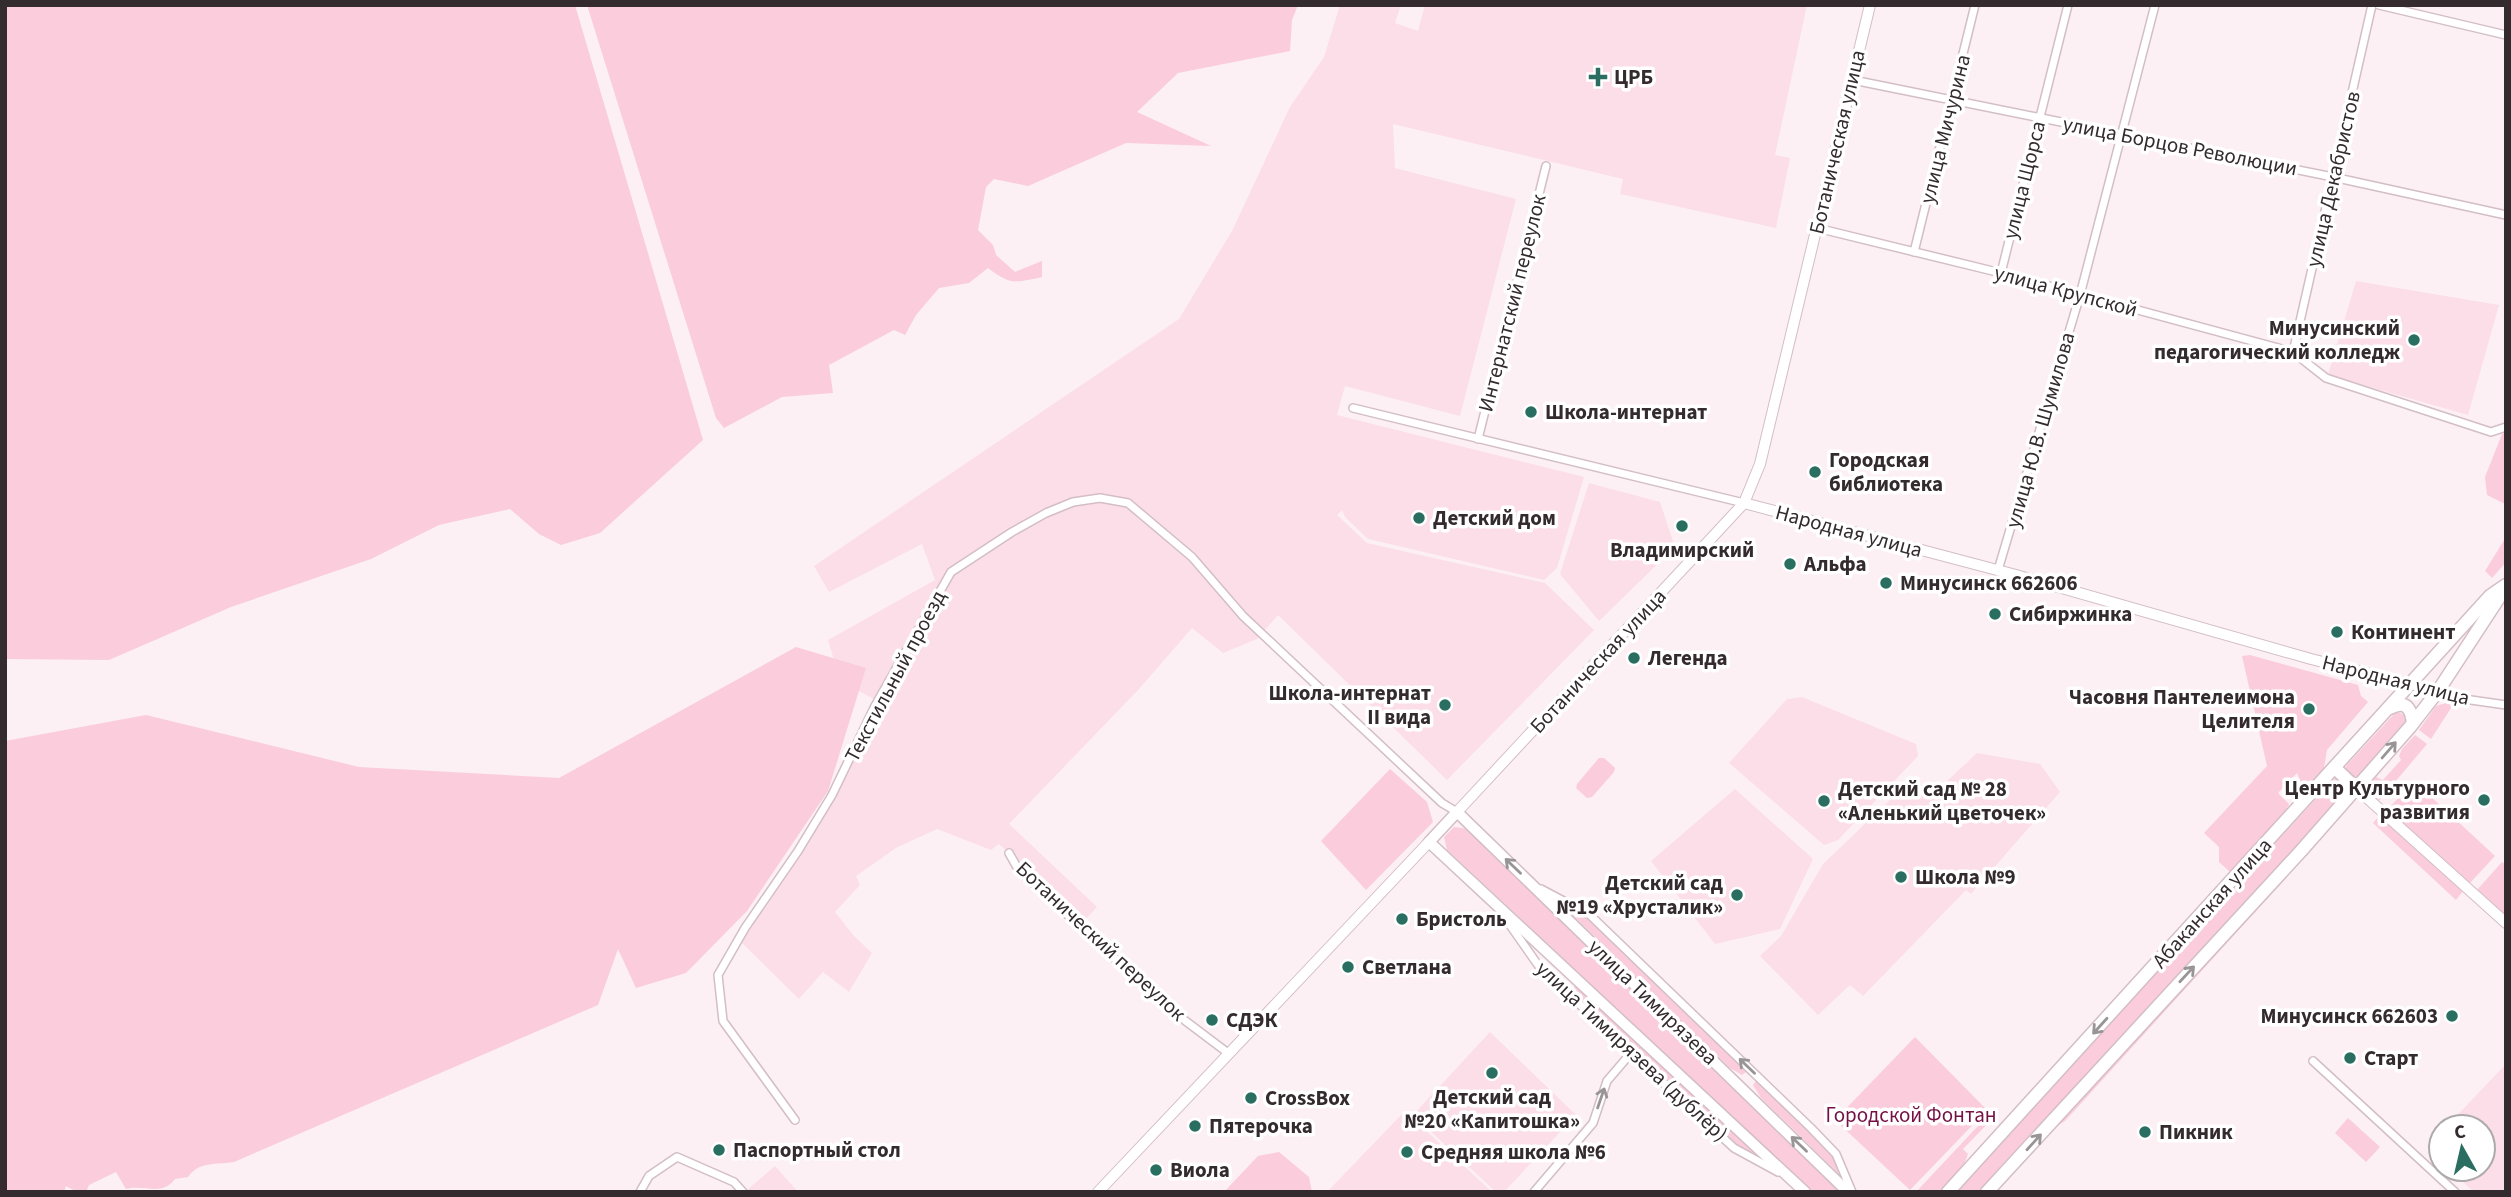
<svg xmlns="http://www.w3.org/2000/svg" width="2511" height="1197" viewBox="0 0 2511 1197" font-family="'Source Sans 3',sans-serif">
  <style>
    .built { fill: #fcdee8 }
    .green { fill: #faccdc }
    .lines { fill: none; stroke-linecap: round; stroke-linejoin: round }
    .minor-casing { stroke: #d3bec5; stroke-width: 10 }
    .tertiary-casing { stroke: #d3bec5; stroke-width: 12 }
    .secondary-casing { stroke: #d3bec5; stroke-width: 13 }
    .primary-casing { stroke: #d3bec5; stroke-width: 15 }
    .minor { stroke: #fff; stroke-width: 7 }
    .tertiary { stroke: #fff; stroke-width: 10 }
    .secondary { stroke: #fff; stroke-width: 10 }
    .primary { stroke: #fff; stroke-width: 12 }
    .oneway { stroke: #999596 }
    .poi-dot { fill: #2a6e61; stroke: #fff; stroke-width: 2.5 }
    .labels { text-anchor: middle; dominant-baseline: central; stroke-width: 7; stroke-linejoin: round; paint-order: stroke }
    .poi-label { font-size: 21px; font-weight: bold; fill: #332b2e; stroke: #fff; text-anchor: start }
    .street-label { font-size: 21px; fill: #332b2e; stroke: #fff }
    .park-label { font-size: 21px; fill: #751044; stroke: #fff }
  </style>
  <rect width="100%" height="100%" fill="#fcf0f4"/>
  <g class="built">
    <path d="M 1340,5 L 1401,5 L 1395,23 L 1418,31 L 1425,5 L 1807,5 L 1775,155 L 1790,158 L 1776,228 L 1620,194 L 1623,179 L 1393,124 L 1395,168 L 1516,199 L 1460,416 L 1345,386 L 1337,415 L 1584,477 L 1557,568 L 1544,580 L 1368,539 L 1345,517 L 1342,510 L 1337,515 L 1367,543 L 1545,583 L 1594,630 L 1447,780 L 1278,615 L 1257,639 L 1223,653 L 1192,628 L 1139,689 L 1009,824 L 1097,907 L 1084,921 L 999,844 L 991,850 L 937,829 L 896,848 L 856,876 L 860,885 L 835,912 L 854,936 L 872,953 L 849,992 L 823,972 L 799,999 L 740,941 L 862,738 L 874,699 L 840,681 L 828,640 L 935,580 L 922,544 L 829,592 L 814,566 L 1179,319 L 1232,231 L 1290,107 L 1324,57 Z"/>
    <path d="M 2356,281 L 2499,305 L 2468,415 L 2328,375 Z"/>
    <path d="M 1589,483 L 1660,502 L 1675,547 L 1599,621 L 1560,574 Z"/>
    <path d="M 1802,697 L 1916,744 L 1918,756 L 1838,840 L 1824,845 L 1729,763 L 1787,699 Z"/>
    <path d="M 1977,753 L 2040,764 L 2060,792 L 1971,894 L 1966,890 L 1863,996 L 1850,985 L 1818,1015 L 1760,956 L 1781,936 L 1823,864 L 1914,777 L 1932,795 Z"/>
    <path d="M 1735,789 L 1813,859 L 1780,929 L 1715,944 L 1651,861 Z"/>
    <path d="M 1490,1032 L 1576,1115 L 1504,1192 L 1496,1192 L 1413,1115 Z"/>
    <path d="M 2506,1064 L 2506,1192 L 2474,1192 L 2449,1169 L 2483,1169 L 2483,1127 L 2446,1127 Z"/>
    <path d="M 1405,1111 L 1492,1192 L 1327,1192 Z"/>
    <path d="M 775,1166 L 798,1192 L 748,1192 L 747,1190 Z"/>
  </g>
  <g class="green">
    <path d="M 5,5 L 575,5 L 703,440 L 600,533 L 561,545 L 539,534 L 510,509 L 439,525 L 371,559 L 231,607 L 109,660 L 5,659 Z"/>
    <path d="M 587,5 L 1298,5 L 1292,20 L 1290,51 L 1178,73 L 1137,112 L 1211,146 L 1126,143 L 1028,186 L 994,179 L 986,187 L 978,230 L 993,245 L 996,255 L 1015,272 L 1042,261 L 1042,277 C 1015,283 1010,285 988,268 L 969,283 L 939,288 L 916,315 L 905,335 L 894,330 L 829,365 L 833,393 L 782,397 L 724,428 L 716,418 Z"/>
    <path d="M 2506,433 L 2506,503 L 2505,504 L 2487,495 L 2485,477 L 2502,434 Z"/>
    <path d="M 2506,537 L 2506,562 L 2492,578 L 2485,571 Z"/>
    <path d="M 796,647 L 866,668 L 828,791 L 747,911 L 686,973 L 636,988 L 618,949 L 598,1005 L 234,1162 C 216,1165 199,1161 188,1177 L 175,1179 C 161,1197 145,1184 126,1189 L 116,1172 L 89,1185 L 86,1192 L 77,1192 L 66,1186 L 64,1192 L 5,1192 L 5,741 L 146,715 L 359,767 L 559,778 Z"/>
    <path d="M 2250,655 L 2358,685 L 2361,696 L 2368,702 L 2327,750 L 2323,774 L 2304,790 L 2297,773 L 2278,793 L 2289,804 L 2283,817 L 2233,872 L 2230,872 L 2219,862 L 2219,847 L 2204,833 L 2267,766 L 2242,656 Z"/>
    <path d="M 2446,703 L 2453,705 L 2431,739 L 2419,730 L 2436,706 Z"/>
    <path d="M 2398,712 L 2406,716 L 2408,723 L 2359,778 L 2354,779 L 2346,772 L 2346,766 L 2395,713 Z"/>
    <path d="M 2415,735 L 2427,744 L 2379,801 L 2374,796 L 2371,784 L 2376,777 L 2383,780 L 2401,760 L 2399,756 L 2402,749 Z"/>
    <path d="M 1599,758 L 1604,758 L 1615,768 L 1614,772 L 1592,797 L 1587,798 L 1576,788 L 1577,784 Z"/>
    <path d="M 1390,769 L 1427,802 L 1433,822 L 1366,890 L 1321,841 Z"/>
    <path d="M 2335,778 L 2339,778 L 2347,785 L 2348,790 L 1980,1192 L 1956,1192 Z"/>
    <path d="M 2414,781 L 2495,856 L 2469,884 L 2388,809 Z"/>
    <path d="M 2381,814 L 2463,891 L 2456,900 L 2373,823 Z"/>
    <path d="M 1454,827 L 1469,829 L 1844,1192 L 1813,1192 L 1447,850 L 1444,837 Z"/>
    <path d="M 2502,862 L 2506,865 L 2506,916 L 2477,890 Z"/>
    <path d="M 2292,866 L 2286,878 L 2065,1121 L 2049,1131 Z"/>
    <path d="M 1553,896 L 1579,908 L 1830,1151 L 1843,1178 L 1761,1098 L 1753,1085 L 1756,1081 L 1746,1072 L 1742,1075 L 1730,1068 Z"/>
    <path d="M 1575,986 L 1587,993 L 1771,1163 L 1739,1146 L 1572,991 Z"/>
    <path d="M 1915,1037 L 1987,1110 L 1910,1190 L 1835,1120 Z"/>
    <path d="M 1993,1110 L 1997,1114 L 1963,1149 L 1968,1154 L 1964,1165 L 1939,1192 L 1916,1192 Z"/>
    <path d="M 2348,1118 L 2380,1147 L 2366,1162 L 2335,1133 Z"/>
    <path d="M 1279,1152 L 1309,1177 L 1312,1192 L 1224,1192 L 1258,1156 Z"/>
  </g>
  <g class="lines">
    <g class="minor-casing">
      <g id="minor">
        <path d="M 2379,5 L 2506,35"/>
        <path d="M 1853,80 L 2333,177 L 2506,215"/>
        <path d="M 1817,228 L 2001,273 L 2293,352 L 2326,378 L 2491,432 L 2506,427"/>
        <path d="M 1914,252 L 1975,5"/>
        <path d="M 2001,273 L 2068,5"/>
        <path d="M 2293,352 L 2372,5"/>
        <path d="M 1353,408 L 1744,503"/>
        <path d="M 1478,439 L 1546,166"/>
        <path d="M 1998,570 L 2080,295 L 2155,5"/>
        <path d="M 2438,691 L 2464,699 L 2506,705"/>
        <path d="M 1009,853 L 1018,869 L 1167,1007 L 1228,1053"/>
        <path d="M 1541,889 L 1590,915 L 1811,1128 L 1836,1154 L 1852,1192"/>
        <path d="M 1505,918 L 1538,965 L 1631,1053 L 1734,1148 L 1778,1172"/>
        <path d="M 2313,1061 L 2455,1192"/>
        <path d="M 795,1120 L 723,1021 L 718,975 L 745,928 L 798,851 L 832,795 L 875,706 L 951,572 L 1012,532 L 1046,513 L 1073,502 L 1100,498 L 1128,503 L 1192,557 L 1243,616 L 1442,803 L 1457,812"/>
        <path d="M 640,1192 L 649,1176 L 677,1157 L 734,1182 L 743,1192"/>
        <path d="M 1534,1192 L 1593,1123 L 1607,1081 L 1631,1053"/>
      </g>
    </g>
    <g class="tertiary-casing">
      <g id="tertiary">
        <path d="M 1744,503 L 2016,575 L 2311,659 L 2438,691"/>
        <path d="M 2356,788 L 2506,923"/>
        <path d="M 1457,812 L 1744,503 L 1760,464 L 1870,5"/>
        <path d="M 1098,1192 L 1429,842"/>
      </g>
    </g>
    <g class="secondary-casing">
      <path id="secondary" d="M 1805,1192 L 1429,842 L 1457,812 L 1848,1192"/>
    </g>
    <g class="primary-casing">
      <g id="primary">
        <path d="M 2390,708 C 2406,700 2411,708 2413,723"/>
        <path d="M 2335,768 L 2356,788"/>
        <path d="M 1948,1192 L 2490,596 L 2506,585"/>
        <path d="M 1987,1192 L 2301,851 L 2410,727 L 2438,691 L 2504,590"/>
      </g>
    </g>
    <use href="#minor" class="minor"/>
    <use href="#tertiary" class="tertiary"/>
    <use href="#secondary" class="secondary"/>
    <use href="#primary" class="primary"/>
  </g>
  <defs><path id="oneway-shaft" d="M-6 0H5M1.5-3L5.5 0L1.5 3" fill="none" stroke-width="1.6" stroke-linecap="round" stroke-linejoin="round" transform="scale(1.75)"/></defs>
  <g class="oneway">
    <use href="#oneway-shaft" transform="translate(2389 750) rotate(-49)"/>
    <use href="#oneway-shaft" transform="translate(1513 866) rotate(-136)"/>
    <use href="#oneway-shaft" transform="translate(2187 974) rotate(-47)"/>
    <use href="#oneway-shaft" transform="translate(2100 1026) rotate(132)"/>
    <use href="#oneway-shaft" transform="translate(1747 1066) rotate(-136)"/>
    <use href="#oneway-shaft" transform="translate(1601 1098) rotate(-71)"/>
    <use href="#oneway-shaft" transform="translate(2034 1142) rotate(-48)"/>
    <use href="#oneway-shaft" transform="translate(1799 1144) rotate(-136)"/>
  </g>
  <g class="poi-dot">
    <path d="M1594.5 66.5h7v7h7v7h-7v7h-7v-7h-7v-7h7z"/>
    <circle cx="2414" cy="340" r="7"/>
    <circle cx="1531" cy="412" r="7"/>
    <circle cx="1815" cy="472" r="7"/>
    <circle cx="1419" cy="518" r="7"/>
    <circle cx="1682" cy="526" r="7"/>
    <circle cx="1790" cy="564" r="7"/>
    <circle cx="1886" cy="583" r="7"/>
    <circle cx="1995" cy="614" r="7"/>
    <circle cx="2337" cy="632" r="7"/>
    <circle cx="1634" cy="658" r="7"/>
    <circle cx="1445" cy="705" r="7"/>
    <circle cx="2309" cy="709" r="7"/>
    <circle cx="2484" cy="800" r="7"/>
    <circle cx="1824" cy="801" r="7"/>
    <circle cx="1901" cy="877" r="7"/>
    <circle cx="1737" cy="895" r="7"/>
    <circle cx="1402" cy="919" r="7"/>
    <circle cx="1348" cy="967" r="7"/>
    <circle cx="2452" cy="1016" r="7"/>
    <circle cx="1212" cy="1020" r="7"/>
    <circle cx="2350" cy="1058" r="7"/>
    <circle cx="1492" cy="1073" r="7"/>
    <circle cx="1251" cy="1098" r="7"/>
    <circle cx="1195" cy="1126" r="7"/>
    <circle cx="2145" cy="1132" r="7"/>
    <circle cx="719" cy="1150" r="7"/>
    <circle cx="1407" cy="1152" r="7"/>
    <circle cx="1156" cy="1170" r="7"/>
  </g>
  <g class="labels">
    <g class="poi-label">
      <text x="1614" y="77">ЦРБ</text>
      <text x="2400" y="328" text-anchor="end">Минусинский<tspan x="2400" dy="24">педагогический колледж</tspan></text>
      <text x="1545" y="412">Школа-интернат</text>
      <text x="1829" y="460">Городская<tspan x="1829" dy="24">библиотека</tspan></text>
      <text x="1433" y="518">Детский дом</text>
      <text x="1682" y="550" text-anchor="middle">Владимирский</text>
      <text x="1804" y="564">Альфа</text>
      <text x="1900" y="583">Минусинск 662606</text>
      <text x="2009" y="614">Сибиржинка</text>
      <text x="2351" y="632">Континент</text>
      <text x="1648" y="658">Легенда</text>
      <text x="1431" y="693" text-anchor="end">Школа-интернат<tspan x="1431" dy="24">II вида</tspan></text>
      <text x="2295" y="697" text-anchor="end">Часовня Пантелеимона<tspan x="2295" dy="24">Целителя</tspan></text>
      <text x="2470" y="788" text-anchor="end">Центр Культурного<tspan x="2470" dy="24">развития</tspan></text>
      <text x="1838" y="789">Детский сад № 28<tspan x="1838" dy="24">«Аленький цветочек»</tspan></text>
      <text x="1915" y="877">Школа №9</text>
      <text x="1723" y="883" text-anchor="end">Детский сад<tspan x="1723" dy="24">№19 «Хрусталик»</tspan></text>
      <text x="1416" y="919">Бристоль</text>
      <text x="1362" y="967">Светлана</text>
      <text x="2438" y="1016" text-anchor="end">Минусинск 662603</text>
      <text x="1226" y="1020">СДЭК</text>
      <text x="2364" y="1058">Старт</text>
      <text x="1492" y="1097" text-anchor="middle">Детский сад<tspan x="1492" dy="24">№20 «Капитошка»</tspan></text>
      <text x="1265" y="1098">CrossBox</text>
      <text x="1209" y="1126">Пятерочка</text>
      <text x="2159" y="1132">Пикник</text>
      <text x="733" y="1150">Паспортный стол</text>
      <text x="1421" y="1152">Средняя школа №6</text>
      <text x="1170" y="1170">Виола</text>
    </g>
    <g class="street-label">
      <text transform="translate(1945 129) rotate(-76)">улица Мичурина</text>
      <text transform="translate(1837 142) rotate(-77)">Ботаническая улица</text>
      <text transform="translate(2180 146) rotate(11)">улица Борцов Революции</text>
      <text transform="translate(2333 179) rotate(-77)">улица Декабристов</text>
      <text transform="translate(2024 180) rotate(-76)">улица Щорса</text>
      <text transform="translate(2066 291) rotate(15)">улица Крупской</text>
      <text transform="translate(1512 303) rotate(-76)">Интернатский переулок</text>
      <text transform="translate(2040 430) rotate(-74)">улица Ю.В. Шумилова</text>
      <text transform="translate(1849 531) rotate(15)">Народная улица</text>
      <text transform="translate(1598 661) rotate(-47)">Ботаническая улица</text>
      <text transform="translate(895 676) rotate(-62)">Текстильный проезд</text>
      <text transform="translate(2396 680) rotate(14)">Народная улица</text>
      <text transform="translate(2212 903) rotate(-48)">Абаканская улица</text>
      <text transform="translate(1101 941) rotate(43)">Ботанический переулок</text>
      <text transform="translate(1653 1002) rotate(44)">улица Тимирязева</text>
      <text transform="translate(1632 1051) rotate(43)">улица Тимирязева (дублёр)</text>
    </g>
    <g class="park-label">
      <text x="1911" y="1115">Городской Фонтан</text>
    </g>
  </g>
  <rect width="2511" height="1197" fill="none" stroke="#332b2e" stroke-width="14"/>
  <g transform="translate(2462 1148) rotate(352)"><circle r="33" fill="#ffffff" stroke="#adaaab" stroke-width="2"/>
  <path d="M0-5L12 26L0 18L-12 26Z" fill="#2a6e61"/>
  <text y="-10" font-size="19" font-weight="bold" text-anchor="middle" fill="#332b2e">С</text>
  </g>
</svg>
